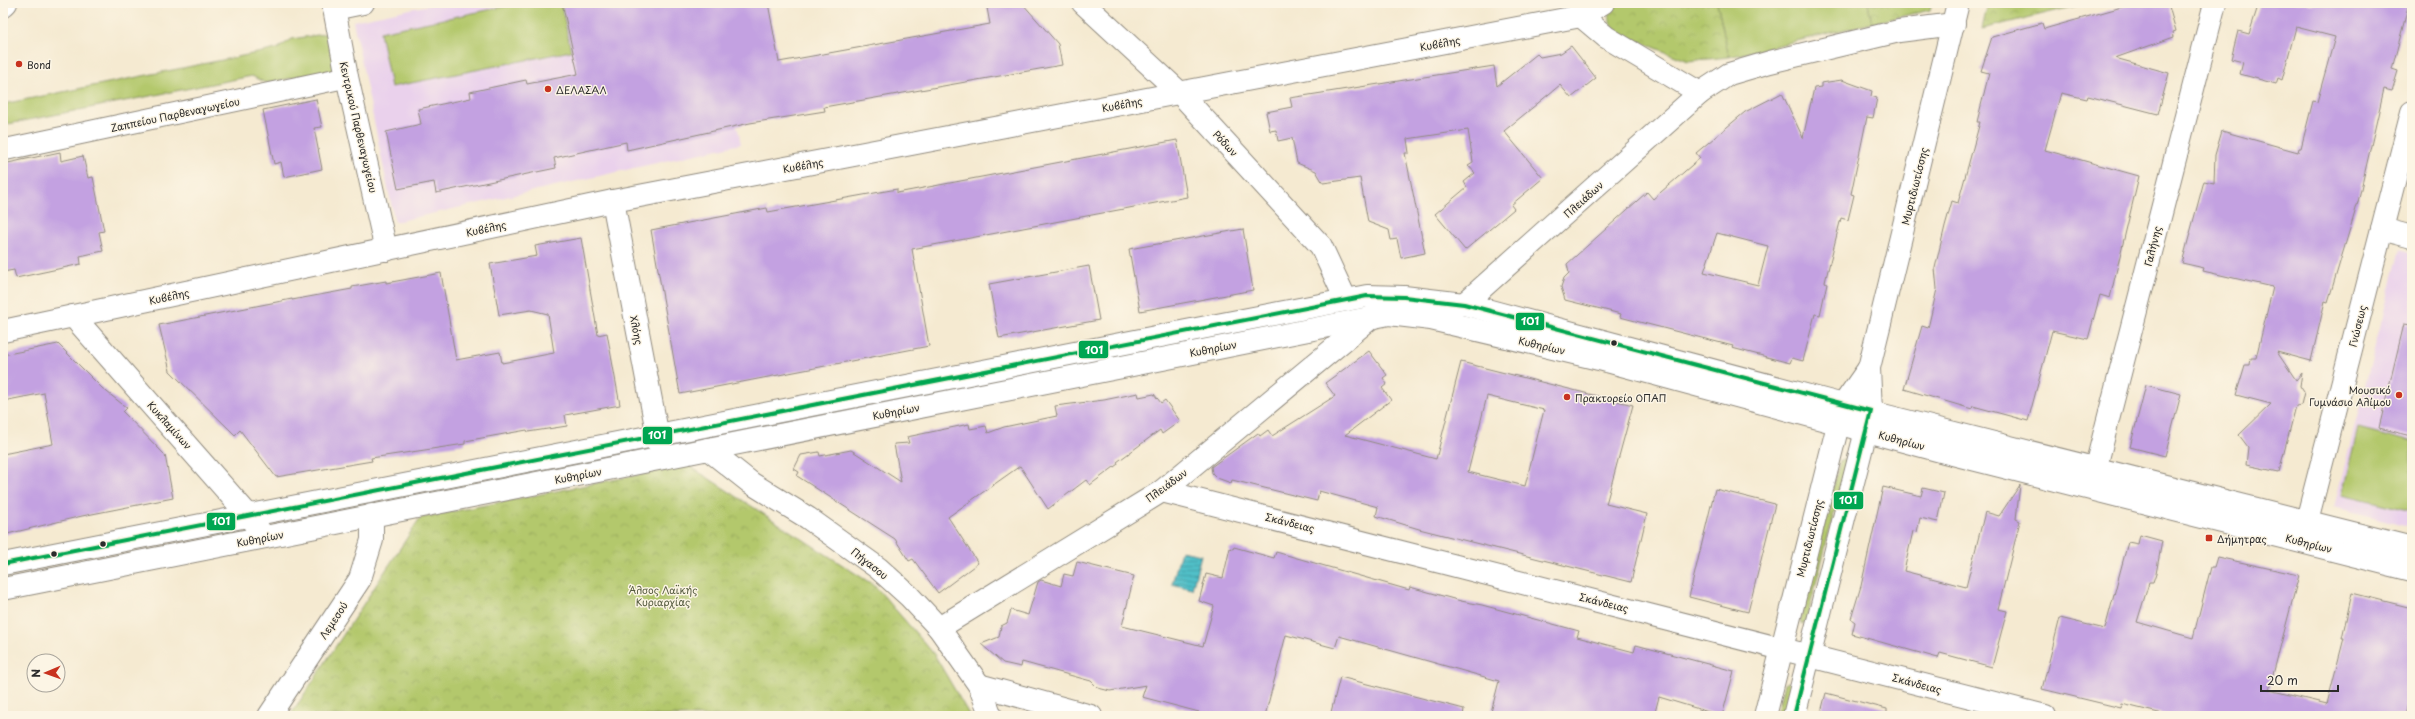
<svg xmlns="http://www.w3.org/2000/svg" width="2415" height="719" viewBox="0 0 2415 719" font-family="'Playpen Sans',sans-serif">
  <style>
    .built { fill: #ead1ec }
    .green { fill: #b3c86c; stroke: #6f7a4c }
    .park { fill: url(#park-crowns); stroke: #6f7a4c }
    .water { fill: url(#water-rules); stroke: #3e757a }
    .building { fill: #c3a1e1; fill-rule: evenodd }
    .lines { fill: none; stroke-linecap: round; stroke-linejoin: round }
    .pedestrian-casing { stroke: #908a7e; stroke-width: 23 }
    .minor-casing { stroke: #908a7e; stroke-width: 24 }
    .tertiary-casing { stroke: #908a7e; stroke-width: 24 }
    .pedestrian { stroke: #fff; stroke-width: 21 }
    .minor { stroke: #fff; stroke-width: 22 }
    .tertiary { stroke: #fff; stroke-width: 22 }
    .bus-1-casing { stroke: #fcf5e5; stroke-width: 7 }
    .bus-1 { stroke: #00a651; stroke-width: 4 }
    .poi-dot { fill: #c8321e; stroke: #fcf5e5; stroke-width: 1.5 }
    .bus-dot { fill: #2b2b2b; stroke: #fcf5e5; stroke-width: 1.5 }
    .labels { text-anchor: middle; dominant-baseline: central; stroke-width: 3; stroke-linejoin: round; paint-order: stroke }
    .street-label { font-size: 10px; fill: #2b2b2b; stroke: #fcf5e5 }
    .poi-label { font-size: 10px; fill: #2b2b2b; stroke: #fcf5e5; text-anchor: start }
    .park-label { font-size: 10px; fill: #545a3e; stroke: #fcf5e5 }
    .line-badge { stroke: #fcf5e5; stroke-width: 1.5 }
    .badge-label { font-size: 11px; text-anchor: middle; font-weight: bold; fill: #fff }
  </style>
  <defs>
    <pattern id="park-crowns" width="20" height="18" patternUnits="userSpaceOnUse"><rect width="20" height="18" fill="#b3c86c"/><path d="M2 6a3 3 0 1 1 6 0M12 15a3 3 0 1 1 6 0" fill="none" stroke="#9aac5e"/></pattern>
    <pattern id="water-rules" width="6" height="5" patternUnits="userSpaceOnUse"><rect width="6" height="5" fill="#51bfc8"/><path d="M0 2.5h6" fill="none" stroke="#439ba3"/></pattern>
  </defs>
  <rect width="100%" height="100%" fill="#fcf5e5"/>
  <filter id="ink" filterUnits="userSpaceOnUse"><feTurbulence type="fractalNoise" baseFrequency=".025" numOctaves="2"/><feDisplacementMap in="SourceGraphic" scale="8" xChannelSelector="R" yChannelSelector="G"/><feConvolveMatrix kernelMatrix="1 2 1 2 8 2 1 2 1" color-interpolation-filters="sRGB"/></filter>
  <filter id="wash" filterUnits="userSpaceOnUse"><feTurbulence type="fractalNoise" baseFrequency=".012" numOctaves="4" result="noise"/><feDisplacementMap in="SourceGraphic" scale="16" xChannelSelector="R" yChannelSelector="G"/><feGaussianBlur stdDeviation="0.9" result="paint"/><feColorMatrix in="noise" values="0 0 0 0 0 0 0 0 0 0 0 0 0 0 0 0 0 1.4 0 .05"/><feComposite in="paint" operator="in"/></filter>
  <g filter="url(#wash)">
    <rect width="100%" height="100%" fill="#f5ead1"/>
    <g class="built">
      <path d="M 439,3 L 711,3 L 741,144 L 395,222 L 353,21 Z"/>
      <path d="M 2400,249 L 2412,253 L 2412,527 L 2334,507 Z"/>
    </g>
    <g class="green">
      <path d="M 522,3 L 561,3 L 571,51 L 391,87 L 380,32 Z"/>
      <path d="M 1717,3 L 1868,3 L 1872,23 L 1729,57 Z"/>
      <path d="M 330,33 L 336,70 L 265,83 L 252,76 L 3,125 L 3,104 L 277,49 L 292,39 Z"/>
      <path d="M 2358,428 L 2412,442 L 2412,511 L 2342,494 Z"/>
      <path d="M 1844,459 L 1847,463 L 1806,622 L 1801,624 L 1800,620 L 1840,461 Z"/>
      <path d="M 1788,682 L 1791,685 L 1783,716 L 1776,716 L 1784,684 Z"/>
    </g>
    <g class="park">
      <path d="M 1617,3 L 1717,3 L 1729,57 L 1688,61 L 1616,32 L 1610,22 L 1609,10 Z"/>
      <path d="M 1868,3 L 1932,3 L 1930,10 L 1872,23 Z"/>
      <path d="M 1988,3 L 2088,3 L 1982,29 Z"/>
      <path d="M 688,465 L 875,586 L 934,654 L 970,716 L 290,716 L 420,518 Z"/>
    </g>
    <path class="water" d="M 1181,551 L 1201,555 L 1192,589 L 1172,584 Z"/>
    <g id="blocks">
      <g class="building">
        <path d="M 562,3 L 768,3 L 779,62 L 990,24 L 987,8 L 1022,3 L 1058,44 L 1062,65 L 824,107 L 825,111 L 750,123 L 627,150 L 626,142 L 554,158 L 556,168 L 436,193 L 434,182 L 398,189 L 386,132 L 421,124 L 418,109 L 471,98 L 470,92 L 526,80 L 527,84 L 578,74 Z"/>
        <path d="M 2136,3 L 2168,3 L 2176,31 L 2173,32 L 2174,37 L 2115,58 L 2169,73 L 2158,114 L 2088,96 L 2087,99 L 2061,93 L 2045,150 L 2139,176 L 2110,298 L 2100,295 L 2088,339 L 2052,331 L 2028,421 L 1973,406 L 1972,409 L 1904,389 L 1922,326 L 1928,328 L 1937,289 L 1935,268 L 1945,226 L 1952,201 L 1958,203 L 1980,122 L 1977,122 L 1989,73 L 1981,71 L 1992,37 L 2042,23 L 2044,29 Z"/>
        <path d="M 2259,3 L 2409,3 L 2392,69 L 2398,71 L 2392,91 L 2384,89 L 2358,202 L 2328,302 L 2325,301 L 2311,361 L 2277,352 L 2296,380 L 2302,373 L 2300,386 L 2304,392 L 2301,405 L 2296,406 L 2279,472 L 2246,465 L 2248,447 L 2239,435 L 2271,404 L 2236,395 L 2245,365 L 2250,365 L 2251,358 L 2256,358 L 2273,287 L 2203,271 L 2204,268 L 2182,263 L 2204,181 L 2214,183 L 2215,155 L 2222,131 L 2298,152 L 2299,148 L 2301,148 L 2313,101 L 2317,102 L 2335,37 L 2296,27 L 2282,80 L 2278,78 L 2276,84 L 2240,74 L 2243,62 L 2231,59 L 2238,31 L 2249,34 Z"/>
        <path d="M 1571,46 L 1596,78 L 1571,98 L 1560,85 L 1504,131 L 1543,178 L 1511,205 L 1514,209 L 1465,250 L 1435,214 L 1467,187 L 1464,182 L 1475,173 L 1468,165 L 1473,162 L 1468,130 L 1407,139 L 1409,153 L 1405,153 L 1425,253 L 1401,258 L 1397,239 L 1391,240 L 1389,230 L 1368,222 L 1360,178 L 1323,183 L 1316,171 L 1297,163 L 1292,138 L 1278,141 L 1276,130 L 1270,131 L 1266,112 L 1292,107 L 1290,98 L 1494,66 L 1497,86 L 1537,54 L 1540,57 L 1561,53 Z"/>
        <path d="M 1842,80 L 1872,91 L 1871,96 L 1877,98 L 1873,118 L 1867,117 L 1851,194 L 1854,195 L 1848,220 L 1841,218 L 1825,282 L 1827,283 L 1820,315 L 1815,314 L 1803,361 L 1792,358 L 1790,363 L 1732,348 L 1733,346 L 1620,317 L 1621,314 L 1565,300 L 1561,287 L 1564,278 L 1569,273 L 1567,264 L 1647,192 L 1653,199 L 1700,158 L 1696,153 L 1745,112 L 1782,93 L 1803,138 L 1814,88 L 1821,87 L 1821,83 ZM 1717,233 L 1768,246 L 1758,285 L 1704,272 Z"/>
        <path d="M 316,99 L 322,127 L 314,128 L 322,169 L 284,177 L 281,162 L 274,164 L 263,110 Z"/>
        <path d="M 1177,140 L 1187,197 L 912,249 L 929,346 L 680,394 L 651,230 L 767,208 L 768,212 L 897,189 L 897,193 Z"/>
        <path d="M 60,152 L 61,161 L 83,156 L 88,178 L 93,177 L 104,231 L 99,232 L 103,251 L 80,256 L 81,264 L 16,278 L 14,270 L 3,272 L 3,164 Z"/>
        <path d="M 1243,229 L 1253,290 L 1140,311 L 1129,249 Z"/>
        <path d="M 581,238 L 598,335 L 607,333 L 620,405 L 565,415 L 567,426 L 528,432 L 527,430 L 465,441 L 465,444 L 371,458 L 372,461 L 276,477 L 240,430 L 235,435 L 170,371 L 159,325 L 292,299 L 292,300 L 352,289 L 352,287 L 386,281 L 386,283 L 441,273 L 456,360 L 500,352 L 502,363 L 554,353 L 548,314 L 531,310 L 499,315 L 490,264 L 537,256 L 535,246 Z"/>
        <path d="M 1089,266 L 1099,320 L 999,338 L 989,284 Z"/>
        <path d="M 2404,324 L 2412,325 L 2412,436 L 2379,428 Z"/>
        <path d="M 58,344 L 102,388 L 127,408 L 123,412 L 165,455 L 173,498 L 82,516 L 3,535 L 3,454 L 53,444 L 44,393 L 3,401 L 3,355 Z"/>
        <path d="M 1369,351 L 1387,375 L 1383,378 L 1387,384 L 1382,388 L 1391,400 L 1345,435 L 1436,459 L 1461,362 L 1633,405 L 1606,504 L 1647,514 L 1631,582 L 1419,529 L 1376,516 L 1378,507 L 1319,491 L 1317,501 L 1232,480 L 1231,483 L 1217,478 L 1212,473 L 1211,467 L 1258,433 L 1260,436 L 1268,430 L 1272,436 L 1335,396 L 1325,383 ZM 1487,396 L 1544,410 L 1525,486 L 1468,472 Z"/>
        <path d="M 2146,385 L 2181,394 L 2165,456 L 2130,447 Z"/>
        <path d="M 1138,393 L 1139,397 L 1154,394 L 1161,403 L 1165,400 L 1180,421 L 1162,434 L 1160,430 L 1117,462 L 1118,464 L 1090,485 L 1086,480 L 1048,509 L 1020,466 L 948,517 L 978,563 L 938,593 L 913,559 L 909,561 L 895,539 L 797,476 L 799,472 L 794,469 L 801,455 L 819,452 L 820,456 L 851,450 L 901,482 L 894,444 L 909,443 L 907,437 L 969,424 L 970,429 L 986,426 L 988,433 L 1004,427 L 1057,416 L 1055,406 L 1104,400 Z"/>
        <path d="M 2020,485 L 2016,519 L 2020,521 L 1998,609 L 2007,611 L 1992,667 L 1940,653 L 1938,658 L 1852,634 L 1855,622 L 1851,619 L 1861,586 L 1883,487 L 1921,496 L 1923,488 L 1944,493 L 1938,522 L 1920,518 L 1917,532 L 1913,531 L 1904,571 L 1966,587 L 1985,512 L 1999,516 Z"/>
        <path d="M 1715,489 L 1775,504 L 1748,612 L 1689,597 Z"/>
        <path d="M 2140,535 L 2162,541 L 2156,574 L 2153,583 L 2149,583 L 2137,622 L 2193,638 L 2211,567 L 2214,567 L 2217,557 L 2299,575 L 2269,690 L 2327,704 L 2344,638 L 2342,638 L 2352,593 L 2412,608 L 2412,687 L 2405,716 L 2171,716 L 2122,704 L 2121,708 L 2042,689 L 2060,618 L 2105,629 L 2128,542 L 2138,544 Z"/>
        <path d="M 1234,547 L 1274,558 L 1276,552 L 1409,590 L 1410,587 L 1461,601 L 1482,605 L 1579,631 L 1577,637 L 1634,652 L 1636,645 L 1734,671 L 1722,716 L 1659,697 L 1654,716 L 1490,716 L 1499,681 L 1339,636 L 1335,648 L 1286,635 L 1265,716 L 1197,716 L 1199,712 L 1142,697 L 1146,685 L 1110,691 L 1098,688 L 1091,681 L 1022,662 L 1021,667 L 1003,663 L 981,644 L 999,637 L 1001,626 L 1007,623 L 1011,610 L 1028,615 L 1038,582 L 1041,580 L 1061,586 L 1064,574 L 1073,576 L 1077,562 L 1134,576 L 1122,626 L 1203,646 L 1214,606 L 1199,601 L 1206,574 L 1223,578 L 1230,548 L 1233,549 Z"/>
        <path d="M 1340,677 L 1464,709 L 1463,716 L 1330,716 Z"/>
        <path d="M 1826,693 L 1887,709 L 1887,716 L 1820,716 Z"/>
      </g>
    </g>
  </g>
  <g filter="url(#ink)">
    <use href="#blocks" fill-opacity="0" stroke="#908a7e" stroke-width="1"/>
    <g class="lines">
      <g class="pedestrian-casing">
        <path id="pedestrian" d="M 3,150 L 347,77"/>
      </g>
      <g class="minor-casing">
        <g id="minor">
          <path d="M 333,3 L 347,77 L 386,250"/>
          <path d="M 1083,3 L 1180,93 L 1321,246 L 1346,300"/>
          <path d="M 3,6 L 6,3"/>
          <path d="M 334,9 L 363,3"/>
          <path d="M 1581,16 L 1606,37 L 1700,93"/>
          <path d="M 613,201 L 662,458"/>
          <path d="M 2382,229 L 2412,237"/>
          <path d="M 1464,304 L 1700,93 L 1729,74 L 1770,62 L 1899,31 L 1954,24"/>
          <path d="M 73,316 L 249,516 L 264,537"/>
          <path d="M 3,331 L 613,201 L 1581,16 L 1603,3"/>
          <path d="M 1869,368 L 1958,3"/>
          <path d="M 708,449 L 751,483 L 808,518 L 878,568 L 909,596 L 939,628 L 979,685 L 991,716"/>
          <path d="M 2091,486 L 2215,3"/>
          <path d="M 1162,491 L 2045,716"/>
          <path d="M 2302,540 L 2412,112"/>
          <path d="M 939,628 L 1162,491 L 1373,316"/>
          <path d="M 979,685 L 1091,716"/>
          <path d="M 269,716 L 360,579 L 372,540 L 372,515"/>
        </g>
      </g>
      <g class="tertiary-casing">
        <g id="tertiary">
          <path d="M 3,564 L 1217,325 L 1367,296 L 1404,297 L 1464,304 L 1843,405 L 2412,548"/>
          <path d="M 3,589 L 1389,314 L 1431,319 L 1599,359 L 1944,452 L 2412,570"/>
          <path d="M 1765,716 L 1843,405 L 1869,368"/>
          <path d="M 1794,716 L 1871,411 L 1869,368"/>
        </g>
      </g>
      <use href="#pedestrian" class="pedestrian"/>
      <use href="#minor" class="minor"/>
      <use href="#tertiary" class="tertiary"/>
      <g class="bus-1-casing">
        <path id="bus-1" d="M 3,564 L 1367,296 L 1404,297 L 1464,304 L 1871,411 L 1794,716"/>
      </g>
      <use href="#bus-1" class="bus-1"/>
    </g>
  </g>
  <g class="poi-dot">
    <circle cx="19" cy="64" r="4"/>
    <circle cx="548" cy="89" r="4"/>
    <circle cx="2399" cy="395" r="4"/>
    <circle cx="1567" cy="397" r="4"/>
    <rect x="2205" y="534" width="8" height="8" rx="2"/>
  </g>
  <g class="bus-dot">
    <circle cx="1614" cy="343" r="3.5"/>
    <circle cx="103" cy="544" r="3.5"/>
    <circle cx="54" cy="554" r="3.5"/>
  </g>
  <g class="labels">
    <g class="street-label">
      <text transform="translate(1440 43) rotate(-11)">Κυβέλης</text>
      <text transform="translate(1122 104) rotate(-11)">Κυβέλης</text>
      <text transform="translate(175 114) rotate(-12)">Ζαππείου Παρθεναγωγείου</text>
      <text transform="translate(359 127) rotate(77)">Κεντρικού Παρθεναγωγείου</text>
      <text transform="translate(1226 143) rotate(47)">Ρόδων</text>
      <text transform="translate(803 165) rotate(-11)">Κυβέλης</text>
      <text transform="translate(1914 186) rotate(-76)">Μυρτιδιωτίσσης</text>
      <text transform="translate(1583 199) rotate(-42)">Πλειάδων</text>
      <text transform="translate(486 228) rotate(-12)">Κυβέλης</text>
      <text transform="translate(2152 246) rotate(-76)">Γαλήνης</text>
      <text transform="translate(169 296) rotate(-12)">Κυβέλης</text>
      <text transform="translate(2357 326) rotate(-76)">Γνώσεως</text>
      <text transform="translate(637 330) rotate(79)">Χλόης</text>
      <text transform="translate(1542 345) rotate(13)">Κυθηρίων</text>
      <text transform="translate(1213 348) rotate(-11)">Κυθηρίων</text>
      <text transform="translate(896 411) rotate(-11)">Κυθηρίων</text>
      <text transform="translate(170 425) rotate(48)">Κυκλαμίνων</text>
      <text transform="translate(1902 440) rotate(15)">Κυθηρίων</text>
      <text transform="translate(578 475) rotate(-11)">Κυθηρίων</text>
      <text transform="translate(1166 485) rotate(-36)">Πλειάδων</text>
      <text transform="translate(1290 522) rotate(14)">Σκάνδειας</text>
      <text transform="translate(260 538) rotate(-11)">Κυθηρίων</text>
      <text transform="translate(1809 538) rotate(-76)">Μυρτιδιωτίσσης</text>
      <text transform="translate(2309 543) rotate(14)">Κυθηρίων</text>
      <text transform="translate(870 563) rotate(38)">Πήγασου</text>
      <text transform="translate(1604 602) rotate(14)">Σκάνδειας</text>
      <text transform="translate(333 620) rotate(-57)">Λεμεσού</text>
      <text transform="translate(1917 683) rotate(15)">Σκάνδειας</text>
    </g>
    <g class="poi-label">
      <text x="27" y="64">Bond</text>
      <text x="556" y="89">ΔΕΛΑΣΑΛ</text>
      <text x="2391" y="389" text-anchor="end">Μουσικό<tspan x="2391" dy="12">Γυμνάσιο Αλίμου</tspan></text>
      <text x="1575" y="397">Πρακτορείο ΟΠΑΠ</text>
      <text x="2217" y="538">Δήμητρας</text>
    </g>
    <g class="park-label">
      <text x="663" y="589">Άλσος Λαϊκής<tspan x="663" dy="12">Κυριαρχίας</tspan></text>
    </g>
  </g>
  <g class="line-badge">
    <rect x="1515" y="312" width="30" height="19" rx="4" fill="#00a651"/>
    <rect x="1078" y="340" width="31" height="19" rx="4" fill="#00a651"/>
    <rect x="642" y="426" width="31" height="19" rx="4" fill="#00a651"/>
    <rect x="1833" y="491" width="31" height="19" rx="4" fill="#00a651"/>
    <rect x="206" y="512" width="30" height="19" rx="4" fill="#00a651"/>
  </g>
  <g class="badge-label">
    <text x="1530" y="325">101</text>
    <text x="1094" y="354">101</text>
    <text x="657" y="439">101</text>
    <text x="1848" y="504">101</text>
    <text x="221" y="525">101</text>
  </g>
  <rect width="2415" height="719" fill="none" stroke="#fcf5e5" stroke-width="16"/>
  <g transform="translate(46 673) rotate(268)"><circle r="19" fill="#fcf5e5" stroke="#a8a49b"/>
  <path d="M0-3L7 15L0 10L-7 15Z" fill="#c8321e"/>
  <text y="-6" font-size="11" font-weight="bold" text-anchor="middle" fill="#2b2b2b">N</text>
  </g>
  <path d="M2261 685v6h77v-6" fill="none" stroke="#2b2b2b" stroke-width="2"/>
  <text x="2267" y="685" font-size="12" fill="#2b2b2b" stroke="#fcf5e5" stroke-width="3" paint-order="stroke">20 m</text>
</svg>
